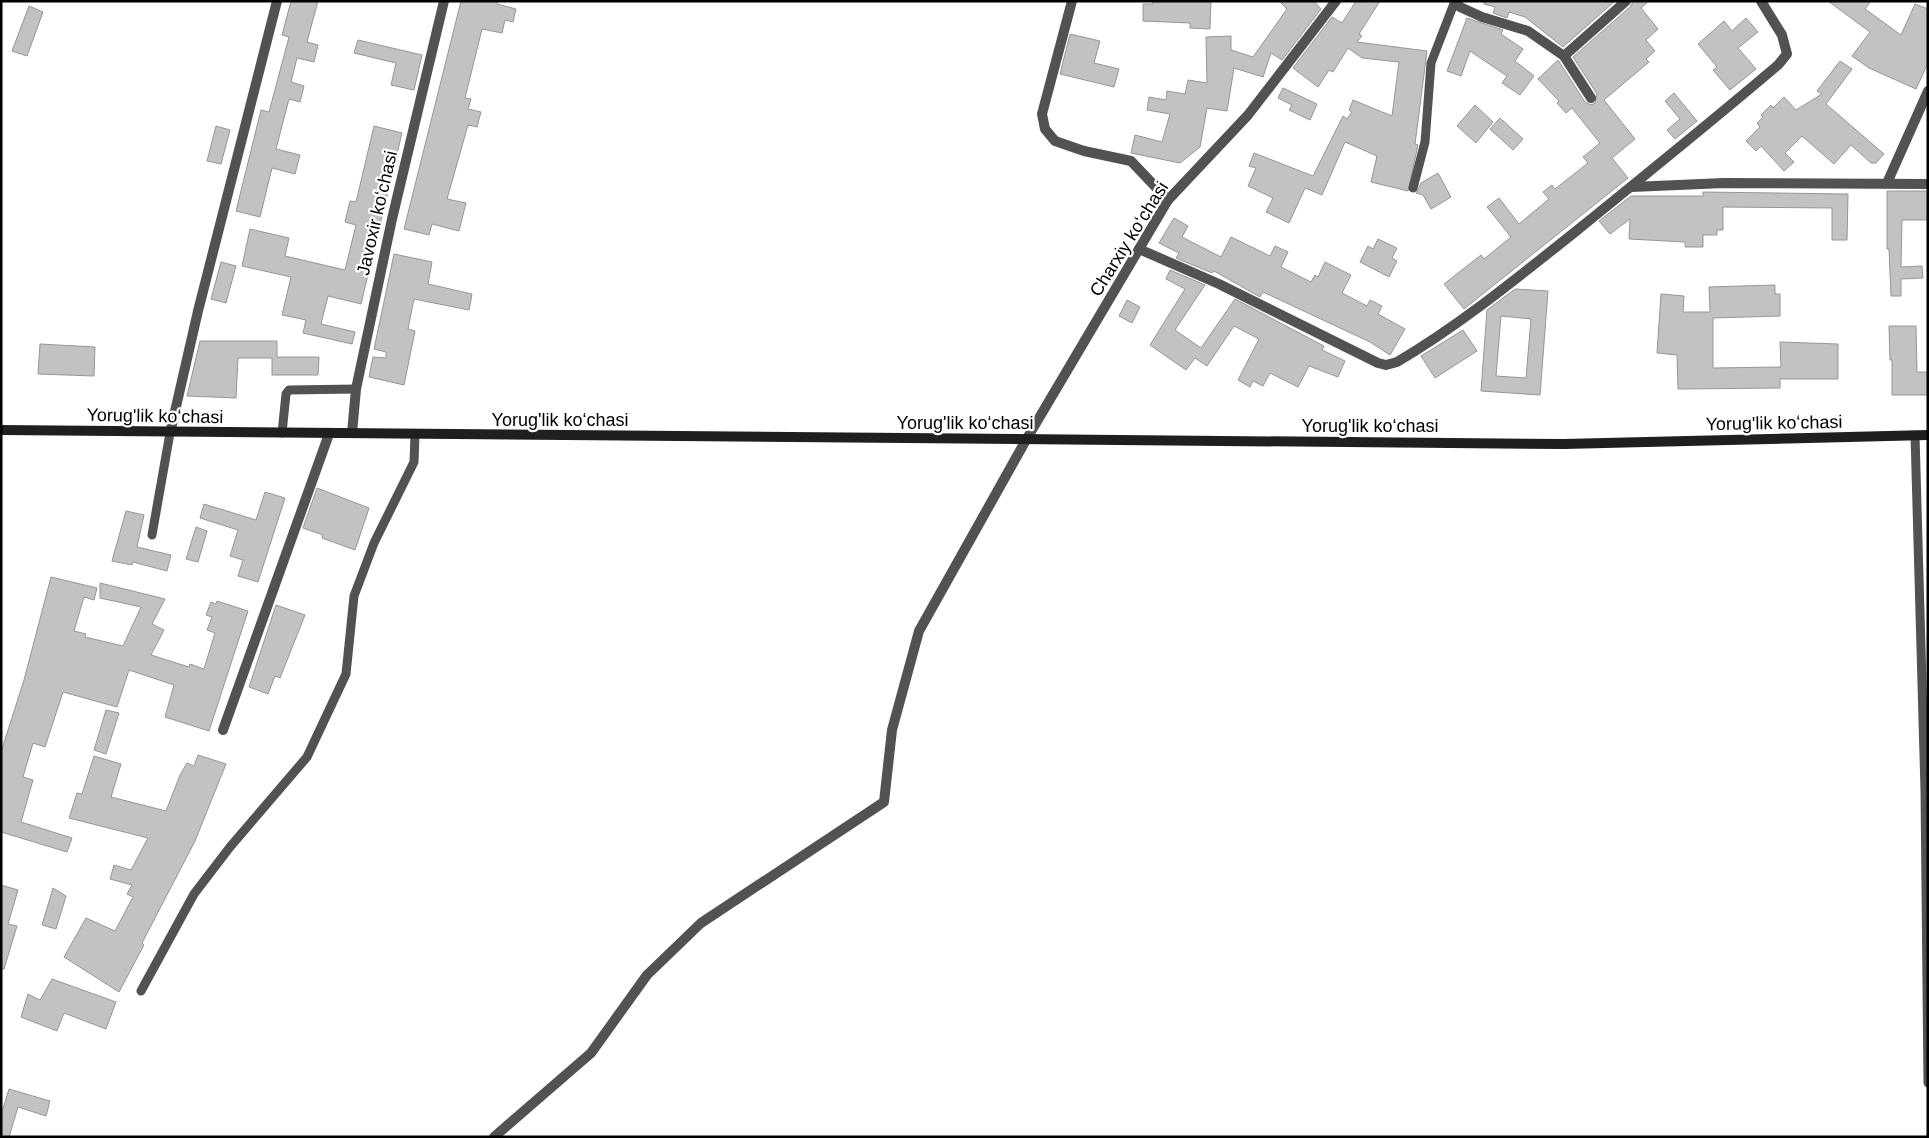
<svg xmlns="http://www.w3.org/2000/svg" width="1929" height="1138" viewBox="0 0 1929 1138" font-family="Helvetica,sans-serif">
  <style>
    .building { fill: #c2c2c2; stroke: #969696; fill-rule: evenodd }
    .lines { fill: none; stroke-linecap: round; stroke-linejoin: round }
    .lane { stroke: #525252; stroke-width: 9 }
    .street { stroke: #525252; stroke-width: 10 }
    .secondary { stroke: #1f1f1f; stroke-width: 10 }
    .labels { text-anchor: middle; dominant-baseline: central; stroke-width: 4.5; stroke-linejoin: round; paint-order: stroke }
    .street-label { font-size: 18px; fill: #000; stroke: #fff }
  </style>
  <rect width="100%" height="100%" fill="#fff"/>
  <g class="building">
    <path d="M 291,1 L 318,1 L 307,42 L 318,45 L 314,62 L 297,58 L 291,82 L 304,86 L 300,102 L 289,99 L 276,149 L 300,155 L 295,174 L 272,168 L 260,217 L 236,211 L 261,110 L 269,112 L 289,37 L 282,35 Z"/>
    <path d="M 461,1 L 497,1 L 497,4 L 516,9 L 513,22 L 505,20 L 502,33 L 482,29 L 465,98 L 471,99 L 468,109 L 481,112 L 477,127 L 468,125 L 447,199 L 466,203 L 459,231 L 432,224 L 429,235 L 404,229 Z"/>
    <path d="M 1153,1 L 1211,1 L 1210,29 L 1190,28 L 1190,23 L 1143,21 L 1143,4 L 1153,4 Z"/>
    <path d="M 1279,1 L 1314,1 L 1321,9 L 1282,60 L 1271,53 L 1263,77 L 1234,68 L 1227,111 L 1207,108 L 1200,147 L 1180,163 L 1131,153 L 1135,135 L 1162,142 L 1170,114 L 1147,110 L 1149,97 L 1166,100 L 1167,91 L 1185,94 L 1188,80 L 1207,83 L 1206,37 L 1231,36 L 1231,50 L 1253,57 L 1287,9 Z"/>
    <path d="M 1356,1 L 1380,1 L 1359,34 L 1362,36 L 1357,42 L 1427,51 L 1415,144 L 1418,145 L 1408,191 L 1371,182 L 1377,156 L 1345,142 L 1322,195 L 1305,188 L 1289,223 L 1266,212 L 1273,198 L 1248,186 L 1256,168 L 1249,166 L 1254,153 L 1313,176 L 1343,116 L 1347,119 L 1352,112 L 1349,110 L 1353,100 L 1392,116 L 1399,62 L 1362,58 L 1348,48 L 1333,72 L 1329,70 L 1318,87 L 1293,68 L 1332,17 L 1342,23 Z"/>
    <path d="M 1484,1 L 1615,1 L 1563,47 L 1525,17 L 1509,12 L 1507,18 L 1493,13 L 1495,7 L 1484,4 Z"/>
    <path d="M 1633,1 L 1649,1 L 1641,8 L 1658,29 L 1646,40 L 1655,51 L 1646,59 L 1649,62 L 1604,100 L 1635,139 L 1612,158 L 1628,178 L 1464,309 L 1444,284 L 1481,255 L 1484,259 L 1511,237 L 1487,207 L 1499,198 L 1519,224 L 1549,199 L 1543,192 L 1552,185 L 1555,189 L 1588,163 L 1583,157 L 1600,143 L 1572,108 L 1566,113 L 1557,103 L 1559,101 L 1538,79 L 1558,60 L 1585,102 L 1591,105 L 1595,103 L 1597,94 L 1573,57 L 1631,6 Z"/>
    <path d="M 1828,1 L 1871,1 L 1865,9 L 1901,35 L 1915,4 L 1928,9 L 1928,63 L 1916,89 L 1869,68 L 1852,56 L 1870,32 Z"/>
    <path d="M 29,6 L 43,12 L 27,56 L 12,51 Z"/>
    <path d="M 1467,18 L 1503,30 L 1501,34 L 1523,49 L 1515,61 L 1534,76 L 1520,95 L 1502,83 L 1507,76 L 1470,51 L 1461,76 L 1447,71 Z"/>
    <path d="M 1746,18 L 1758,32 L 1738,48 L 1756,69 L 1730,90 L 1713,70 L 1717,67 L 1698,44 L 1724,21 L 1732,31 Z"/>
    <path d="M 1070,34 L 1100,41 L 1094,63 L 1119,69 L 1114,87 L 1060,74 Z"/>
    <path d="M 358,40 L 422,55 L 414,90 L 391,85 L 396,63 L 354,53 Z"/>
    <path d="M 1840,61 L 1852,69 L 1826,104 L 1884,154 L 1876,163 L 1871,163 L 1851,145 L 1834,164 L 1802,136 L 1785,153 L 1794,162 L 1784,171 L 1761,146 L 1756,151 L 1746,141 L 1760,127 L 1757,123 L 1763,117 L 1761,115 L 1771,105 L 1773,108 L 1784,97 L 1796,110 L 1822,94 L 1817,91 Z"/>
    <path d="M 1283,88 L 1317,104 L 1310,120 L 1289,110 L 1292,105 L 1278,98 Z"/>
    <path d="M 1674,93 L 1697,121 L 1675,139 L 1667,130 L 1680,119 L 1665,101 Z"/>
    <path d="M 1475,105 L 1493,122 L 1476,143 L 1457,126 Z"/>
    <path d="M 1500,118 L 1523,139 L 1513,150 L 1490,129 Z"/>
    <path d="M 216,126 L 230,130 L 221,164 L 207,161 Z"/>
    <path d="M 374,126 L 402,133 L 361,304 L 328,296 L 321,324 L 355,332 L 352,344 L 303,333 L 306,320 L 282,315 L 291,277 L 242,266 L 250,229 L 289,238 L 285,256 L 345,270 L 356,225 L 345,222 L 350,201 L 356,202 Z"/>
    <path d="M 1438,173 L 1451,197 L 1431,209 L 1423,195 L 1416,193 L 1421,183 Z"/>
    <path d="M 1887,191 L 1928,191 L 1928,220 L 1902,220 L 1901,267 L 1922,266 L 1923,278 L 1901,279 L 1901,296 L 1891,296 L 1889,249 L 1887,249 Z"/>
    <path d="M 1703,192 L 1848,194 L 1847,240 L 1832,240 L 1832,208 L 1723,207 L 1723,230 L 1717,230 L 1717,235 L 1703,235 L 1703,247 L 1685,247 L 1685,242 L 1629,239 L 1630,219 L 1610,234 L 1599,221 L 1631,196 L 1703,196 Z"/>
    <path d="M 1174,218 L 1188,226 L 1182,237 L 1221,257 L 1231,237 L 1270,256 L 1275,246 L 1288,252 L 1281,267 L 1311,282 L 1315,275 L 1318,277 L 1325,262 L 1351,275 L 1342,293 L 1367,306 L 1370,300 L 1382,306 L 1378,314 L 1405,329 L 1390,355 L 1370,342 L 1263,292 L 1260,297 L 1214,271 L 1212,273 L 1176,258 L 1179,253 L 1159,243 Z"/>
    <path d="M 1378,239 L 1397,248 L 1392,258 L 1397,261 L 1389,277 L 1360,262 L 1368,246 L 1373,249 Z"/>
    <path d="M 394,254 L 432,262 L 428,284 L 472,294 L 469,310 L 414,299 L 408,329 L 415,331 L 404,385 L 369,377 L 373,357 L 386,358 L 386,352 L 374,349 Z"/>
    <path d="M 221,262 L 236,266 L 226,303 L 211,299 Z"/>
    <path d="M 1170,270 L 1205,285 L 1175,330 L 1201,348 L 1235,299 L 1324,346 L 1322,350 L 1345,361 L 1338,377 L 1309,366 L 1298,387 L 1270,373 L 1263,386 L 1253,381 L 1250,387 L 1238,380 L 1259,339 L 1234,326 L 1207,366 L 1195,358 L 1186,370 L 1150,345 L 1185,289 L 1166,279 Z"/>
    <path d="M 1775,285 L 1775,294 L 1780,294 L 1780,316 L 1713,318 L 1713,368 L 1781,367 L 1780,342 L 1838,344 L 1838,379 L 1780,379 L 1780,388 L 1678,389 L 1677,355 L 1657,353 L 1661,294 L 1684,296 L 1683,312 L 1710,312 L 1709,287 Z"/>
    <path d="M 1515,289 L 1548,291 L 1540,395 L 1481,391 L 1487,310 ZM 1501,316 L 1531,319 L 1526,378 L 1496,376 Z"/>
    <path d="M 1127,300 L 1140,307 L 1132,323 L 1119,316 Z"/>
    <path d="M 1889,326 L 1916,326 L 1917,372 L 1928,372 L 1928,395 L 1892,395 L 1892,360 L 1890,360 Z"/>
    <path d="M 1463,330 L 1477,351 L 1435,378 L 1421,356 Z"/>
    <path d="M 200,341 L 277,341 L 277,357 L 319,357 L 318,375 L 272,375 L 272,358 L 238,358 L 236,398 L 187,396 Z"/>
    <path d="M 40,344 L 95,347 L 94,376 L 38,374 Z"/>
    <path d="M 317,488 L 369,508 L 355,550 L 322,538 L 323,535 L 303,528 Z"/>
    <path d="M 265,492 L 285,498 L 258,582 L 238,576 L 243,560 L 230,556 L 238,530 L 200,518 L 204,504 L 256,520 Z"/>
    <path d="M 126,511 L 144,515 L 137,547 L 171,555 L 167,571 L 133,562 L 132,565 L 112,561 Z"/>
    <path d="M 196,527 L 207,531 L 198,562 L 186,559 Z"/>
    <path d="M 51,577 L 97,588 L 94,600 L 84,597 L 74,631 L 86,634 L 85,637 L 123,646 L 141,607 L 100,598 L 100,583 L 165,599 L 152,624 L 164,630 L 151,655 L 189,667 L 190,664 L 204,669 L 215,633 L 207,630 L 212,617 L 206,615 L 211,602 L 216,604 L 217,601 L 248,611 L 209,731 L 165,717 L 174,685 L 129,670 L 117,707 L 63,692 L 45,747 L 33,743 L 23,777 L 33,780 L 21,822 L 72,838 L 67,852 L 1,832 L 1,752 L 24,680 Z"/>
    <path d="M 276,605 L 305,615 L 280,678 L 275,676 L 268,694 L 249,687 Z"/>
    <path d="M 106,710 L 119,713 L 106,754 L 94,750 Z"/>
    <path d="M 198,755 L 226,764 L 195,841 L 142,943 L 144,945 L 119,992 L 64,957 L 86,918 L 115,931 L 133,897 L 127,894 L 132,885 L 110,879 L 114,865 L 131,870 L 148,838 L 69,818 L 77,793 L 82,794 L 94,756 L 121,764 L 111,797 L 166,811 L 180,775 L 187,763 L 194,766 Z"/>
    <path d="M 1,885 L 18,890 L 8,924 L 17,926 L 4,969 L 1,969 Z"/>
    <path d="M 53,888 L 66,896 L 56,929 L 42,925 Z"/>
    <path d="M 52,979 L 116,1002 L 106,1029 L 64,1013 L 57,1031 L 21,1017 L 28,994 L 40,1000 Z"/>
    <path d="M 9,1089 L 50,1101 L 46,1116 L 18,1107 L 9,1137 L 1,1137 L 1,1108 L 3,1109 Z"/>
  </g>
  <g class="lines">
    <g class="lane">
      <path d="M 1413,188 L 1425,142 L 1431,63 L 1455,1"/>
      <path d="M 282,433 L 286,394 L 289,390 L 356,389"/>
      <path d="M 1915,435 L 1925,790 L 1928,1083"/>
      <path d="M 152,535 L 170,433"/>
      <path d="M 141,991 L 194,894 L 230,847 L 307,757 L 346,674 L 354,596 L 374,543 L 414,462 L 415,435"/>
    </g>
    <g class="street">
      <path d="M 1072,1 L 1042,114 L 1045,129 L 1055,141 L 1084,151 L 1131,161 L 1168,200"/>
      <path d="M 1455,1 L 1460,7 L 1482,17 L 1528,31 L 1564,56 L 1591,98"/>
      <path d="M 1564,56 L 1626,1"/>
      <path d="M 1887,183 L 1928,91"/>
      <path d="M 1632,187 L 1724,183 L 1928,184"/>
      <path d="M 1139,249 L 1219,284 L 1378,363 L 1386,365 L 1397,362 C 1460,325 1517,278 1575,232 C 1643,177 1711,122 1778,65 L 1787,54 L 1782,35 L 1761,1"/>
      <path d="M 170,433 L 198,311 L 277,1"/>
      <path d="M 352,433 L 356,389 L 392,219 L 444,1"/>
      <path d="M 223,730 L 329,434"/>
      <path d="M 494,1137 L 591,1053 L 647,975 L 701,923 L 884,802 L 892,730 L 919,631 L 1026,440 L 1168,200 L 1248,115 L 1336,1"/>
    </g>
    <path class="secondary" d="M 1,430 L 1564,444 L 1928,435"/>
  </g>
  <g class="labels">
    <g class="street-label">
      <text transform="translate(377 213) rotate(-77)">Javoxir koʻchasi</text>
      <text transform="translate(1129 239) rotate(-58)">Charxiy koʻchasi</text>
      <text transform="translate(155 416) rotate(1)">Yorug'lik koʻchasi</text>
      <text x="560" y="420">Yorug'lik koʻchasi</text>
      <text x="965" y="423">Yorug'lik koʻchasi</text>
      <text transform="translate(1774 423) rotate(-1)">Yorug'lik koʻchasi</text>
      <text x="1370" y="426">Yorug'lik koʻchasi</text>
    </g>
  </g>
  <rect width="1929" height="1138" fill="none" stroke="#000000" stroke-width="5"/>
</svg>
